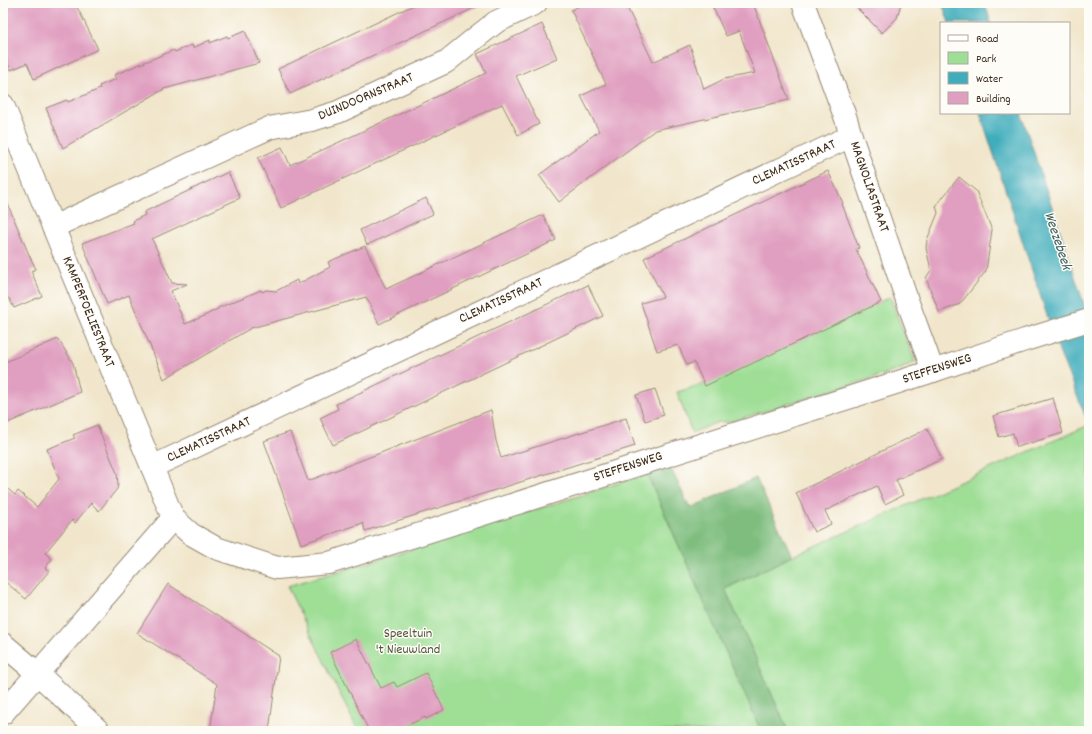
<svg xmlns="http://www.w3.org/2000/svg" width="1092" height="734" viewBox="0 0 1092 734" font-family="Dekko,sans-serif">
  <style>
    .green { fill: #9ede95; stroke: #6c845a }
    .forest { fill: #7ebd7e; stroke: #5c744e }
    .water { fill: #3fadbc; stroke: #3d6c6d }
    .building { fill: #e09ec0 }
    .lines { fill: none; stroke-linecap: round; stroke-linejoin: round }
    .street-casing { stroke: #968874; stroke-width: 24 }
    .street { stroke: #fff; stroke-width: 22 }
    .labels { text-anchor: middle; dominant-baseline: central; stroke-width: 3; stroke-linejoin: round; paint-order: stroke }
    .street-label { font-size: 14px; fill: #3b2a1e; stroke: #fdfcf7 }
    .park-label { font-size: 14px; fill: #54573c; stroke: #fdfcf7 }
    .water-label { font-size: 15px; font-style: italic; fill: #3d5e5d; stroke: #fdfcf7 }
  </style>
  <rect width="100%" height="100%" fill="#fdfcf7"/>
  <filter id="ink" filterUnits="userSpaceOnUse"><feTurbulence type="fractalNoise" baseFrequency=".025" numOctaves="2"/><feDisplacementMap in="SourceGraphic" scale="8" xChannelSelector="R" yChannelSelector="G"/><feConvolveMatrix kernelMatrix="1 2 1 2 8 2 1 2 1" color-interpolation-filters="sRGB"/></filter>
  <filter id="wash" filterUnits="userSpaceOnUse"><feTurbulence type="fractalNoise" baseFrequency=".012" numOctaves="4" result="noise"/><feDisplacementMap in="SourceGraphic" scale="16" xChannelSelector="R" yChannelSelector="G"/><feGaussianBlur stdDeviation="0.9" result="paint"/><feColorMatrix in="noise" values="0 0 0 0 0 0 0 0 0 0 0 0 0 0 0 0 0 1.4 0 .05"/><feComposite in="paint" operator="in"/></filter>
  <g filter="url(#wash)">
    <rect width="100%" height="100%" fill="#f1e6cb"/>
    <g class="green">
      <path d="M 890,297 L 915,362 L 899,370 L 729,422 L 718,422 L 692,433 L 677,392 L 694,387 Z"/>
      <path d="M 1089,425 L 1089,731 L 788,731 L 725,589 L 792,556 Z"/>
      <path d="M 647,474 L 761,731 L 358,731 L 287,586 C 408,553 527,512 647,474 Z"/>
    </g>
    <path class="forest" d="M 670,467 L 690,508 L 756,478 L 792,556 L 725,589 L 788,731 L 761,731 L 647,474 Z"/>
    <g class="water">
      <path d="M 942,3 L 985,3 L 991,23 L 949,23 Z"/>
      <path d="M 980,113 L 1021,113 L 1089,319 L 1089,425 L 1058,349 Z"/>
    </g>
    <g id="blocks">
      <g class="building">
        <path d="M 3,3 L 75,3 L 98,49 L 34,79 L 27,63 L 11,70 L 3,51 Z"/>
        <path d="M 418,3 L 485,3 L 290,94 L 278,69 Z"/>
        <path d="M 586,3 L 625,3 L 653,62 L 690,45 L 704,89 L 724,79 L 755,73 L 739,31 L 726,36 L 711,3 L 753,3 L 789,100 L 655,130 L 559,202 L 539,175 L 599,131 L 581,96 L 606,84 L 571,10 Z"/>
        <path d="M 852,3 L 901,3 L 897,18 L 882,33 Z"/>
        <path d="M 542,24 L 557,58 L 516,76 L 539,124 L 518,135 L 502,104 L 281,208 L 258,158 L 282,147 L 290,165 L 434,98 L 486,73 L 477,54 Z"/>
        <path d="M 245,31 L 259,63 L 164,89 L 63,148 L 46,108 L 67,100 L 68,102 L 100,89 L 99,86 L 116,79 L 114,75 L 174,50 L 175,52 L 192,45 L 193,48 L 210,40 L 210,43 L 227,36 L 228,38 Z"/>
        <path d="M 828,171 L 843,203 L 842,204 L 859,248 L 856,249 L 881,302 L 705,386 L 694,362 L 687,365 L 678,345 L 657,351 L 641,303 L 663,297 L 644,258 Z"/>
        <path d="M 228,172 L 240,198 L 152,239 L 172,283 L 187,284 L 171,291 L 185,324 L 202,317 L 218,309 L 218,308 L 261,290 L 262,292 L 266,290 L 276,291 L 297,280 L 298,284 L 330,267 L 328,262 L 365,246 L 386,289 L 543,215 L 556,240 L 379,324 L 366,297 L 251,328 L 164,379 L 129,295 L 107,304 L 82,243 L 134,223 L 133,221 L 145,215 L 144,212 Z"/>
        <path d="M 959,177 L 976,191 L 992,230 L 986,271 L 960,304 L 939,312 L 926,278 L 931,270 L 926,248 L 927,240 L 938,213 L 936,206 Z"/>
        <path d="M 3,193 L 30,257 L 36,269 L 31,271 L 42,296 L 14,308 L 9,298 L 3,300 Z"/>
        <path d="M 426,198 L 433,214 L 367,245 L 360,230 Z"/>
        <path d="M 588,285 L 603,316 L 333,445 L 320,418 L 338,409 L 336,404 Z"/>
        <path d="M 58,339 L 73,363 L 80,392 L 3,425 L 3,363 Z"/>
        <path d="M 655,389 L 664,415 L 645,421 L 636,395 Z"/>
        <path d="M 1053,398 L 1063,433 L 1017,447 L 1013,433 L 999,437 L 993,416 Z"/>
        <path d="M 491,410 L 496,441 L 501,458 L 626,418 L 635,446 L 365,531 L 363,523 L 301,544 L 264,441 L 290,432 L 308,481 Z"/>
        <path d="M 97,425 L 117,473 L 118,485 L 117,489 L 99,511 L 91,503 L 75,523 L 72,520 L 45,553 L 52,559 L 45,568 L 49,571 L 26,599 L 3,580 L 3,485 L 15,495 L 18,491 L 37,507 L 59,479 L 47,449 L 75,438 L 73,435 Z"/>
        <path d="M 927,429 L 942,459 L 896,480 L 903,495 L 885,504 L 877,486 L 825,511 L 831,524 L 814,532 L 796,493 Z"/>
        <path d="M 168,584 L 279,656 L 269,731 L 210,731 L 217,684 L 137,633 Z"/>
        <path d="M 356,639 L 381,688 L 394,682 L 397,687 L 426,673 L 444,710 L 426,719 L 425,717 L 396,731 L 369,731 L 330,652 Z"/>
      </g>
    </g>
  </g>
  <g filter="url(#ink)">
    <use href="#blocks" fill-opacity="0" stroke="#968874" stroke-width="1"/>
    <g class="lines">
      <g class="street-casing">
        <g id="street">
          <path d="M 803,3 L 846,119 L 851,136 L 907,300 L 933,371"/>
          <path d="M 3,105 L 173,518 L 191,534 L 216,548 L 277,568 L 329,563 L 933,371 L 1025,340 L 1089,320"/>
          <path d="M 53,227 L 269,128 L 312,120 L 338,112 L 446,62 L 473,40 L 496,22 L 536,3"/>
          <path d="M 152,467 L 851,136"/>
          <path d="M 3,644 L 37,673 L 99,731"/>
          <path d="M 3,713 L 173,518"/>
        </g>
      </g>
      <use href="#street" class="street"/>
    </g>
  </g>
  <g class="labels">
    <g class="street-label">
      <text transform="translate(366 97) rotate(-23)">DUINDOORNSTRAAT</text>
      <text transform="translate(794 163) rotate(-25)">CLEMATISSTRAAT</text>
      <text transform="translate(869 187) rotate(71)">MAGNOLIASTRAAT</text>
      <text transform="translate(501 301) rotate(-25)">CLEMATISSTRAAT</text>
      <text transform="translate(88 312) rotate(68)">KAMPERFOELIESTRAAT</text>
      <text transform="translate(937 369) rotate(-18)">STEFFENSWEG</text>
      <text transform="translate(209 440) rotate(-25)">CLEMATISSTRAAT</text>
      <text transform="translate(628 467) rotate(-18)">STEFFENSWEG</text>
    </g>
    <g class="park-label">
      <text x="408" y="634">Speeltuin<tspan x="408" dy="16">'t Nieuwland</tspan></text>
    </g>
    <g class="water-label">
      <text transform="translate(1057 241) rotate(72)">Weezebeek</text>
    </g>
  </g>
  <rect width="1092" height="734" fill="none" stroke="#fdfcf7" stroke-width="16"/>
  <rect x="940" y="22" width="130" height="92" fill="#fdfcf7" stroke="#afa8a0"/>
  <rect x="948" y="35" width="20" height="6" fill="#ffffff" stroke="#afa8a0"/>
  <text x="976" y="42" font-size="12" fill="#3b2a1e">Road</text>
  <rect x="948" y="52" width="20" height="12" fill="#9ede95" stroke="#afa8a0"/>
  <text x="976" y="62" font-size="12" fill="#3b2a1e">Park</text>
  <rect x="948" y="72" width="20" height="12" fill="#3fadbc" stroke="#afa8a0"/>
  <text x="976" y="82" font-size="12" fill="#3b2a1e">Water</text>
  <rect x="948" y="92" width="20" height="12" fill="#e09ec0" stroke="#afa8a0"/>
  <text x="976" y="102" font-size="12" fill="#3b2a1e">Building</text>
</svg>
